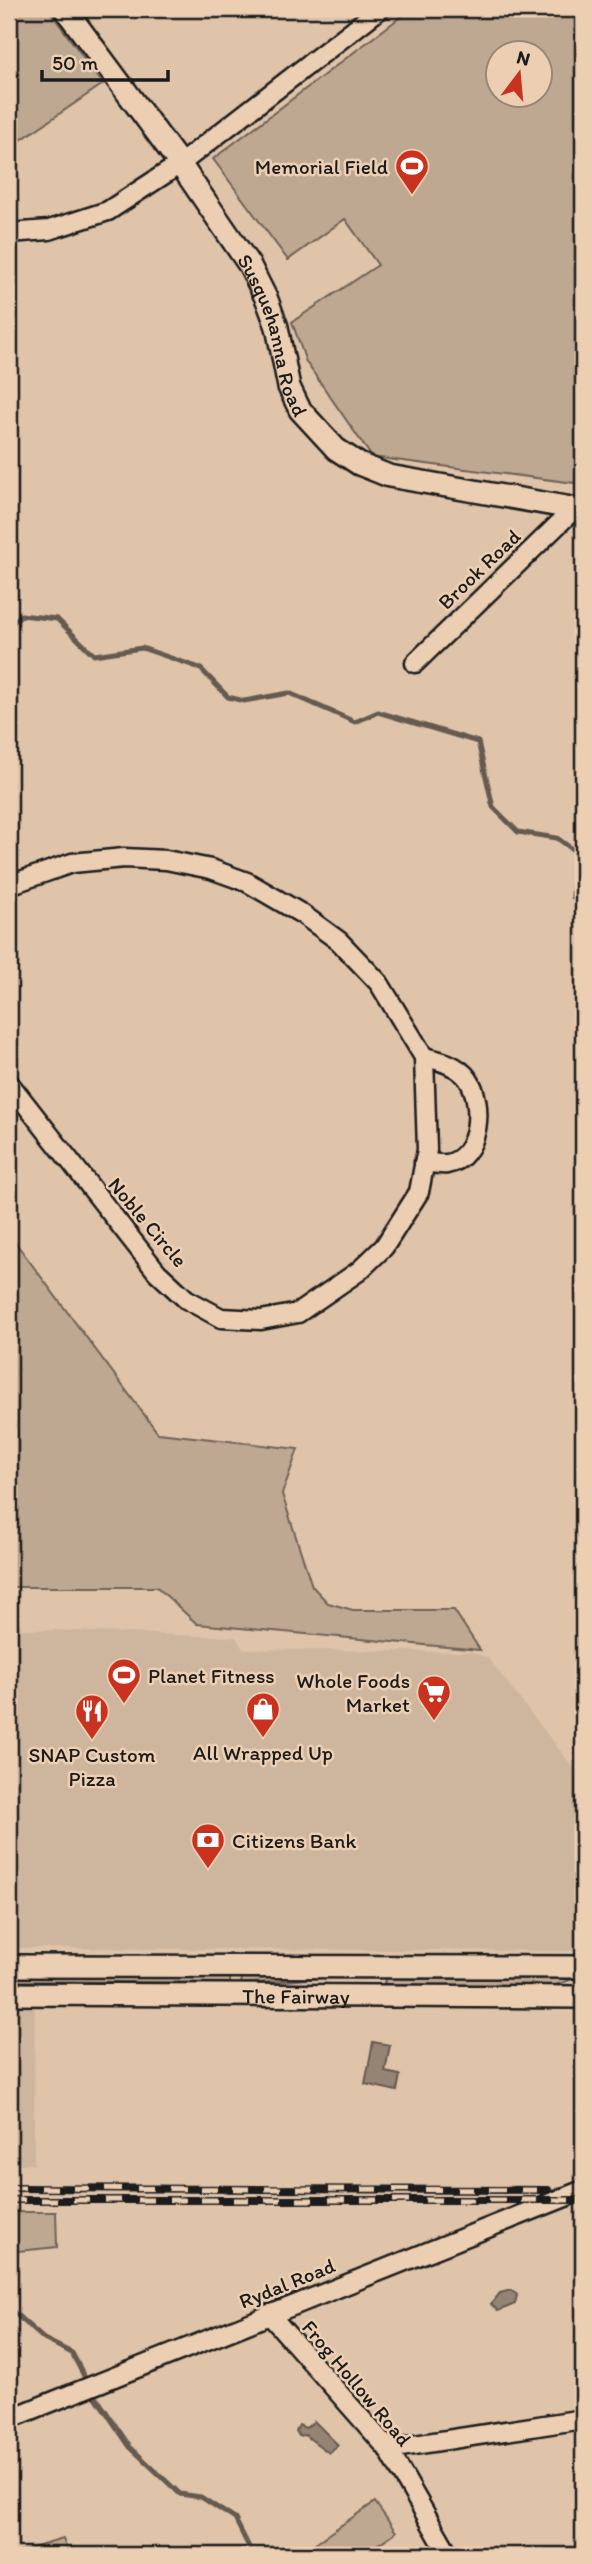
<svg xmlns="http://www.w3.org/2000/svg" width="592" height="2564" viewBox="0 0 592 2564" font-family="Itim,sans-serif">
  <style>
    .built { fill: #ceb69e }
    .green { fill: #bfa892; stroke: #6e6257; stroke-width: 2; fill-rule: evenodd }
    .water { fill: #958373; stroke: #655a50; stroke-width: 2 }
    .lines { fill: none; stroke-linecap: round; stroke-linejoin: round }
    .stream { stroke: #655a50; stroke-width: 5 }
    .minor-casing { stroke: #1c1c1c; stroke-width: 23 }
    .major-casing { stroke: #1c1c1c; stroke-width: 26 }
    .minor { stroke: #eccfb3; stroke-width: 18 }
    .major { stroke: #eccfb3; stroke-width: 21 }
    .rail-casing { stroke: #1c1c1c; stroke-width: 8 }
    .rail { stroke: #eccfb3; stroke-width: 5; stroke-dasharray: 16; stroke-linecap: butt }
    .labels { text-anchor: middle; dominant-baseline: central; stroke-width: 5; stroke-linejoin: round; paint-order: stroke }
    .poi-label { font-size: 21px; fill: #1c1c1c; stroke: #eccfb3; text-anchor: end }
    .street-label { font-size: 21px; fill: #1c1c1c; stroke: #eccfb3 }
  </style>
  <rect width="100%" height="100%" fill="#dfc4aa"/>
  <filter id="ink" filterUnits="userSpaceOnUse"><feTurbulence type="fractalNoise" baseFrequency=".0143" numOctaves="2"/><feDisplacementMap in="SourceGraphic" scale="14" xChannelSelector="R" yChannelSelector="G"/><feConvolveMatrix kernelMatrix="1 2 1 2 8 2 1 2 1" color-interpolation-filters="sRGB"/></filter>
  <g filter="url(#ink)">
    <g class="built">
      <path d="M 9,1623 L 20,1623 L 21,1629 L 236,1637 L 243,1649 L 471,1652 L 488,1658 L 583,1780 L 583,1951 L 9,1948 Z"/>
      <path d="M 9,1999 L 35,1999 L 34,2164 L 9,2164 Z"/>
    </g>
    <g class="green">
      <path d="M 9,9 L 48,9 L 103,84 L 9,148 Z"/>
      <path d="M 411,9 L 583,9 L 583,484 L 372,457 L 306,362 L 292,322 L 378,265 L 345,219 L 288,260 L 213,159 ZM 540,52 L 540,94 L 498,94 L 498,52 Z"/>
      <path d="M 9,1234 L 158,1433 L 298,1449 L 282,1494 L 312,1586 L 328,1603 L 353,1610 L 454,1610 L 480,1650 L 197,1624 L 157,1587 L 9,1587 Z"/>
      <path d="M 230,1971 L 230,1983 L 19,1981 L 21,1976 Z"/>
      <path d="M 346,1971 L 346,1977 C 310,1977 277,1984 241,1983 L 243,1974 Z"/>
      <path d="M 447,1971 L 583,1972 L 583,1979 L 573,1979 L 553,1986 L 387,1985 L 384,1982 L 387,1978 L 430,1979 Z"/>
      <path d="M 9,2212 L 56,2212 L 57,2247 L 9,2252 Z"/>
      <path d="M 375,2502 L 396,2532 L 362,2555 L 298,2555 Z"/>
      <path d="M 63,2539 L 69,2555 L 9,2555 Z"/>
    </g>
    <g class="water">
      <path d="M 373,2042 L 390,2045 L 385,2072 L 400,2075 L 397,2091 L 365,2084 Z"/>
      <path d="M 511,2290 L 517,2295 L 515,2304 L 498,2311 L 491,2304 L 500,2293 Z"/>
      <path d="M 314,2421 L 338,2445 L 329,2453 L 305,2435 L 299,2436 L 296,2431 L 299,2425 L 306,2428 Z"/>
    </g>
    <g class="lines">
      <g class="stream">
        <path d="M 9,626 L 21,615 L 57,619 L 94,655 L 142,648 L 200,668 L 228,697 L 244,701 L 289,693 L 355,722 L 378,712 L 478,742 L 493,807 L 518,832 L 557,838 L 579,854 L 575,869 L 573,897 L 583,897"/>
        <path d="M 9,2308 L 44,2339 L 72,2353 L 84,2376"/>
        <path d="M 96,2397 L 130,2447 L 180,2494 L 201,2497 L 235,2519 L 253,2555"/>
      </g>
      <g class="minor-casing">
        <g id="minor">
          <path d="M 9,233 L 49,230 L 108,211 L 180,164 L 380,9"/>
          <path d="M 415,663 L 574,509"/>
          <path d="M 9,885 L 72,863 L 124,858 L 166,860 L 211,869 L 247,882 L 302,914 L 339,941 L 379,983 L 424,1057 L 427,1150 L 419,1192 L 384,1247 L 359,1271 L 298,1313 L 261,1320 L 221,1318 L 186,1299 L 157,1272 L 9,1083"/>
          <path d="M 424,1057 C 439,1060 458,1065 468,1079 C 484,1102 481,1158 447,1164 C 440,1165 431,1163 424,1162"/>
          <path d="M 269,2314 L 388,2449 L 449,2555"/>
          <path d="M 9,2419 L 583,2190"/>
          <path d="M 388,2449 L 583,2419"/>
        </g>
      </g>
      <g class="major-casing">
        <g id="major">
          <path id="s1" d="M 65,9 L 180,164 L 250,266 L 267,300 L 277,327 L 289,387 L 300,410 L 336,449 L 359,464 L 389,476 L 583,510"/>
          <path d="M 9,1966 L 583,1967"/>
          <path id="s2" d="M 9,1994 L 583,1997"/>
        </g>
      </g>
      <use href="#minor" class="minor"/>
      <use href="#major" class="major"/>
      <g class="rail-casing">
        <g id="rail">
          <path d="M 9,2188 L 548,2190"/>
          <path d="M 9,2200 L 583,2200"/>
        </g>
      </g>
      <use href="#rail" class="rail"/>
    </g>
  </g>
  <defs>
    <g id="stadium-pin" transform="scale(1.75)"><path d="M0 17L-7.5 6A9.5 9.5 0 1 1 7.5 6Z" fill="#c8321e" stroke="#eccfb3"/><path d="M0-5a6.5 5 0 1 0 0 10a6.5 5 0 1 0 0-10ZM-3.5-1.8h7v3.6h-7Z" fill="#fff"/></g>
    <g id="supermarket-pin" transform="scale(1.75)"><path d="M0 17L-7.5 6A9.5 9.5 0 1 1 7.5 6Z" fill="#c8321e" stroke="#eccfb3"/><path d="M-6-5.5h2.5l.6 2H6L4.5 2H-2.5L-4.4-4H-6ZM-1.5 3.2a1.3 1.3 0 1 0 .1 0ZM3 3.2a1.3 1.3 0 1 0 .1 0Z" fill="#fff"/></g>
    <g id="shop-pin" transform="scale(1.75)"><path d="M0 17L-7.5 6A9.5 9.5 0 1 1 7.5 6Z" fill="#c8321e" stroke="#eccfb3"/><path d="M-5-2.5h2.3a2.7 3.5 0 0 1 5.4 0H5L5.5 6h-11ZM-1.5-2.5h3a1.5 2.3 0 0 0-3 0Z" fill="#fff"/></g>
    <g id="restaurant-pin" transform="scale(1.75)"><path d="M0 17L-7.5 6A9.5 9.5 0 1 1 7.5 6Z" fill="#c8321e" stroke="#eccfb3"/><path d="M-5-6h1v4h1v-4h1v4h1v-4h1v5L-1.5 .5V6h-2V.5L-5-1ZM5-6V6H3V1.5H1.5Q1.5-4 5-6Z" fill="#fff"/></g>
    <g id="bank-pin" transform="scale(1.75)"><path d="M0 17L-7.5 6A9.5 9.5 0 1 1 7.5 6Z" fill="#c8321e" stroke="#eccfb3"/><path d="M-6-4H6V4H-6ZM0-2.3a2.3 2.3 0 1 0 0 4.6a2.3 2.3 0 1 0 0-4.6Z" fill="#fff"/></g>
  </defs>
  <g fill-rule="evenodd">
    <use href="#stadium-pin" x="412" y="166"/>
    <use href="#stadium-pin" x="124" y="1675"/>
    <use href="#supermarket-pin" x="434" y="1692"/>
    <use href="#shop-pin" x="263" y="1709"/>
    <use href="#restaurant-pin" x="92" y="1711"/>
    <use href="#bank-pin" x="208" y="1840"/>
  </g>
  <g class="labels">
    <g class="poi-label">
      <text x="388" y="166">Memorial Field</text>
      <text x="148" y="1675" text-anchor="start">Planet Fitness</text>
      <text x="410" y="1680">Whole Foods<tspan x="410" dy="24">Market</tspan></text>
      <text x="263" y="1752" text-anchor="middle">All Wrapped Up</text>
      <text x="92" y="1754" text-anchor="middle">SNAP Custom<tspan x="92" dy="24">Pizza</tspan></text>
      <text x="232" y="1840" text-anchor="start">Citizens Bank</text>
    </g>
    <g class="street-label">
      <text stroke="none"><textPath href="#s1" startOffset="390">Susquehanna Road</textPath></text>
      <text transform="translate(479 569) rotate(-44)">Brook Road</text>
      <text transform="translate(148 1222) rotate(50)">Noble Circle</text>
      <text stroke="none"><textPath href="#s2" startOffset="287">The Fairway</textPath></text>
      <text transform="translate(287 2283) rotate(-22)">Rydal Road</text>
      <text transform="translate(357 2383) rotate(50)">Frog Hollow Road</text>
    </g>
  </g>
  <rect width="592" height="2564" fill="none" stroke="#eccfb3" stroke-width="35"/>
  <rect x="18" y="18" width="557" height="2529" fill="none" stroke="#1c1c1c" stroke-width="2.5" filter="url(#ink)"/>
  <g transform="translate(519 74) rotate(16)"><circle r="33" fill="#eccfb3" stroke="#998777" stroke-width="2"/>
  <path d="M0-5L12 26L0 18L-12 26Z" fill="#c8321e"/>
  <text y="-10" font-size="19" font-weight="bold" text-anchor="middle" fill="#1c1c1c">N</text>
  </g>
  <path d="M42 70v10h126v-10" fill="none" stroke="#1c1c1c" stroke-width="3.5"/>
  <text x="52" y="70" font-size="21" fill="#1c1c1c" stroke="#eccfb3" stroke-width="5" paint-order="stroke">50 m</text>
</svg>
